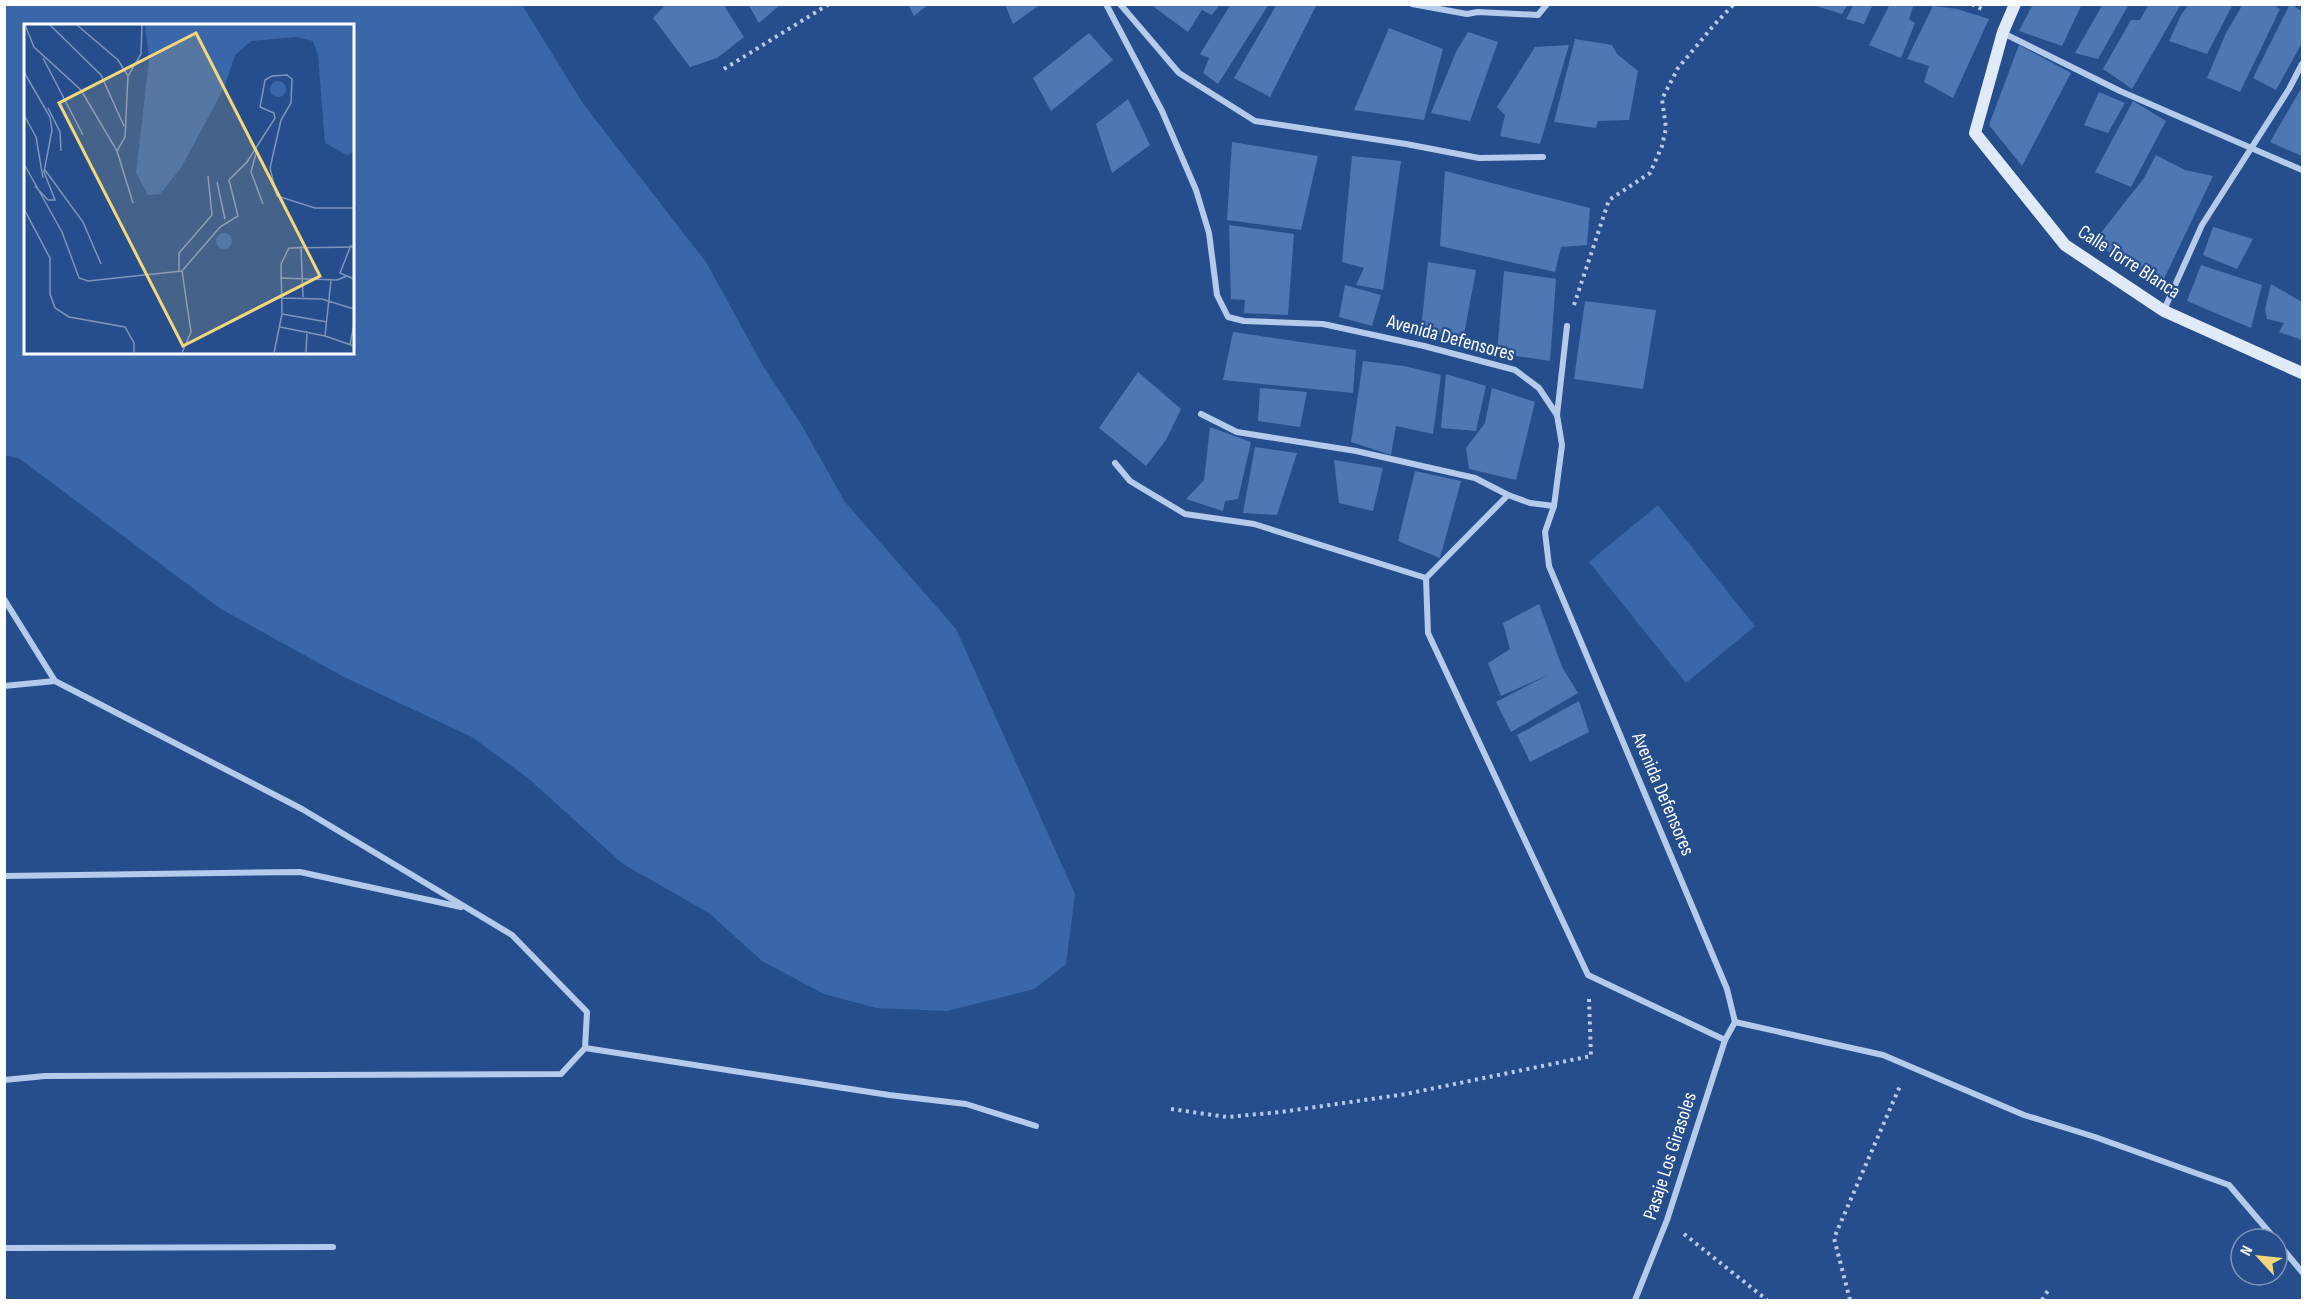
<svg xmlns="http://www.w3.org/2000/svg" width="2307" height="1305" viewBox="0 0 2307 1305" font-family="'Sofia Sans Condensed',sans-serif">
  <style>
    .green { fill: #3a67aa; fill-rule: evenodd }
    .building { fill: #4e77b4 }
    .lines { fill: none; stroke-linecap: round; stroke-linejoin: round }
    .path { stroke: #b5cbeb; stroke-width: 4; stroke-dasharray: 3 4.5; stroke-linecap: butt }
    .street { stroke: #b5cbeb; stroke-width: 6 }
    .secondary { stroke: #e0eaf9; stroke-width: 12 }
    .labels { text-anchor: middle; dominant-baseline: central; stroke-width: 4.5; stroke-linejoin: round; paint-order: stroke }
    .street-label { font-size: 20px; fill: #fff; stroke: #264e8d }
    .inset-road { fill: none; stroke: #7d95bb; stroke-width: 1.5 }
    .view { fill: #f4d77a; fill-opacity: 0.15; stroke: #f4d77a; stroke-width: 3 }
    .inset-edge { fill: none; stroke: #fff; stroke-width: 3 }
  </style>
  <rect width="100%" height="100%" fill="#264e8d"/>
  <g class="green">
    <path d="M 4,5 L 522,5 L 584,105 L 706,262 L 763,366 L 801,424 L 845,502 L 956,629 L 1075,894 L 1066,964 L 1034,989 L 947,1011 L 876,1008 L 824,994 L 762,961 L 709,913 L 623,864 L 529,779 L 472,737 L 346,678 L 221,609 L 20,459 L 5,455 ZM 26,26 L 352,26 L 352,352 L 26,352 Z"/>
    <path d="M 1658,505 L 1755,626 L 1686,683 L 1589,562 Z"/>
  </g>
  <g class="building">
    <path d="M 666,4 L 723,4 L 744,37 L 717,58 L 690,67 L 653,18 Z"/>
    <path d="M 748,4 L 781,4 L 759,23 Z"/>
    <path d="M 908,4 L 929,4 L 914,16 Z"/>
    <path d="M 1005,4 L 1041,4 L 1013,24 Z"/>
    <path d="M 1150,4 L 1220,4 L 1212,15 L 1202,10 L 1188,32 Z"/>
    <path d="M 1231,4 L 1269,4 L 1218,84 L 1203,73 L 1209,58 L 1200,54 Z"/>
    <path d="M 1277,4 L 1317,4 L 1270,97 L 1234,78 Z"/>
    <path d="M 1817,4 L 1848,4 L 1842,14 L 1816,6 Z"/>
    <path d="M 1854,4 L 1873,4 L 1864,24 L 1846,19 Z"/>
    <path d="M 1890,4 L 1914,4 L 1909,19 L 1915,23 L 1901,58 L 1869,45 Z"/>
    <path d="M 2033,4 L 2082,4 L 2062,46 L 2019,31 Z"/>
    <path d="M 2103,4 L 2129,4 L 2098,59 L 2075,53 Z"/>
    <path d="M 2149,4 L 2181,4 L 2132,89 L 2103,69 L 2131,20 L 2140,20 Z"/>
    <path d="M 2189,4 L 2233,4 L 2207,54 L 2169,41 L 2181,15 Z"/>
    <path d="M 2243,4 L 2271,4 L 2280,9 L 2240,92 L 2207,78 L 2226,33 Z"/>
    <path d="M 2290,4 L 2302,11 L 2302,43 L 2276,90 L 2253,78 Z"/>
    <path d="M 1933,6 L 1957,9 L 1989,19 L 1953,98 L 1924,82 L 1929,66 L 1907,59 Z"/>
    <path d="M 1389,28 L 1443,49 L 1424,120 L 1354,110 Z"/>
    <path d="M 1468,32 L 1498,42 L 1470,121 L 1431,113 L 1456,52 Z"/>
    <path d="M 1089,33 L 1113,60 L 1051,111 L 1033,78 Z"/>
    <path d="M 1575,39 L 1612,45 L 1617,54 L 1638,71 L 1629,120 L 1598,121 L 1596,128 L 1554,122 Z"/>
    <path d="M 1569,45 L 1540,144 L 1500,136 L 1505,115 L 1497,107 L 1535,47 Z"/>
    <path d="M 2019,45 L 2071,73 L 2022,166 L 1989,125 Z"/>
    <path d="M 2302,87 L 2302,156 L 2270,142 Z"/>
    <path d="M 2099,92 L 2125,103 L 2108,133 L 2084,125 Z"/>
    <path d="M 1128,99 L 1150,145 L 1112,173 L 1096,124 Z"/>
    <path d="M 2133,101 L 2166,121 L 2131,187 L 2095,172 Z"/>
    <path d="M 1232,142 L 1318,156 L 1301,230 L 1227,220 Z"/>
    <path d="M 2156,155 L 2185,170 L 2213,176 L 2162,283 L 2093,243 L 2144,178 Z"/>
    <path d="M 1352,156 L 1401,161 L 1383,290 L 1356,285 L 1364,268 L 1342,262 Z"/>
    <path d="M 1445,171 L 1590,208 L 1587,245 L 1561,247 L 1555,272 L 1440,246 Z"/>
    <path d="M 1229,225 L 1294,234 L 1288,315 L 1244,313 L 1245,300 L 1231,299 Z"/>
    <path d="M 2213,227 L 2253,239 L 2237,269 L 2203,255 Z"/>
    <path d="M 1428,262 L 1476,270 L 1463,340 L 1421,330 Z"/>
    <path d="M 2201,265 L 2262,285 L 2251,328 L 2187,301 Z"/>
    <path d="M 1504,271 L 1556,279 L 1550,361 L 1497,353 Z"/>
    <path d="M 2271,284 L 2302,302 L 2302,340 L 2279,332 L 2284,323 L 2267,319 L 2265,309 Z"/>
    <path d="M 1345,285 L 1381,295 L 1372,326 L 1339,317 Z"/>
    <path d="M 1585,301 L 1656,310 L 1643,389 L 1574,379 Z"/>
    <path d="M 1233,332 L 1356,350 L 1353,393 L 1223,380 Z"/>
    <path d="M 1363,361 L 1404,366 L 1441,375 L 1433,434 L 1396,426 L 1391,455 L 1351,442 Z"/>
    <path d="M 1138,372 L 1181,409 L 1166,440 L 1146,466 L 1099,428 Z"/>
    <path d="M 1446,374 L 1486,386 L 1476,431 L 1441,428 Z"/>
    <path d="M 1260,388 L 1307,392 L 1300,427 L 1258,421 Z"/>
    <path d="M 1492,388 L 1535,402 L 1516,480 L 1469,469 L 1466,448 L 1485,423 Z"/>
    <path d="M 1210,427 L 1251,442 L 1238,499 L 1225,501 L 1223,511 L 1186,499 L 1204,480 Z"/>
    <path d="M 1255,447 L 1297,453 L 1277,515 L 1243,513 Z"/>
    <path d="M 1334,460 L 1383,468 L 1373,511 L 1339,503 Z"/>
    <path d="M 1415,471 L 1461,481 L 1440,558 L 1398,541 Z"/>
    <path d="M 1539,604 L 1562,667 L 1578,693 L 1511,732 L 1496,702 L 1550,674 L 1501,696 L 1488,663 L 1510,649 L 1503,623 Z"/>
    <path d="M 1579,701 L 1589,732 L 1530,762 L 1517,735 Z"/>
  </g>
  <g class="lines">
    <g class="path">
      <path d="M 1972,4 L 1984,10"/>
      <path d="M 724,69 L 829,4"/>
      <path d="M 1574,305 L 1609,200 L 1650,173 L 1662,146 L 1666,128 L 1662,99 L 1678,68 L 1714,25 L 1734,4"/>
      <path d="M 1171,1109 L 1227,1117 L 1281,1112 L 1406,1094 L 1591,1056 L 1589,999"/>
      <path d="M 1684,1234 L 1767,1300"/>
      <path d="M 1850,1300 L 1834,1238 L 1900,1086"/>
      <path d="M 2042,1300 L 2049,1289"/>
    </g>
    <g class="street">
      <path d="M 1106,4 L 1162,111 L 1196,190 L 1209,233 L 1217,295 L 1228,317 L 1244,321 L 1323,324 L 1424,346 L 1515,370 L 1539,388 L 1557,415 L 1562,445 L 1554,506 L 1545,532 L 1549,566 L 1727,989 L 1735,1022"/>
      <path d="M 1120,4 L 1179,73 L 1255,121 L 1406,144 L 1479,158 L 1543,157"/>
      <path d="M 1412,4 L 1467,14 L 1478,12 L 1538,15 L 1547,4"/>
      <path d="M 2003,33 L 2120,91 L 2302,170"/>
      <path d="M 2164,310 L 2202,225 L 2289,89 L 2302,64"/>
      <path d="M 1201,414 L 1237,432 L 1356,451 L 1475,478 L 1508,495"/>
      <path d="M 1557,415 L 1567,326"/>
      <path d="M 1115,463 L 1130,481 L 1185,514 L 1254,524 L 1426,578"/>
      <path d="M 1554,506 L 1530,503 L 1508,495 L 1426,578 L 1428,633 L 1588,975 L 1725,1040"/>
      <path d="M 4,599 L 55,681 L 302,809 L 512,935 L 587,1012 L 585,1048 L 561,1074 L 45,1076 L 4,1080"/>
      <path d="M 4,686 L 55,681"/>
      <path d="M 4,876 L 300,872 L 461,907"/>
      <path d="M 1735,1022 L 1883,1055 L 2024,1115 L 2095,1137 L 2229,1185 L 2275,1239"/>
      <path d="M 585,1048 L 889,1095 L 966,1104 L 1036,1126"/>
      <path d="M 2277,1242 L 2302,1272"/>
      <path d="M 4,1248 L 333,1247"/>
      <path d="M 1635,1300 L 1667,1220 L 1725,1040 L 1735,1022"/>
    </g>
    <path class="secondary" d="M 2015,4 L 2003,32 L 1975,133 L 2065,245 L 2164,311 L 2302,373"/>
  </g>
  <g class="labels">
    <g class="street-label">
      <text transform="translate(2129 262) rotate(33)">Calle Torre Blanca</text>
      <text transform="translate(1451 338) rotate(15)">Avenida Defensores</text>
      <text transform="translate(1663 794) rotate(67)">Avenida Defensores</text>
      <text transform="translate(1670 1156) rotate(-72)">Pasaje Los Girasoles</text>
    </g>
  </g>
  <g transform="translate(24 24)">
    <rect width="330" height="330" fill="#264e8d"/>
    <path d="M 121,1 L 330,1 L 330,128 L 323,131 L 301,119 L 294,31 L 289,17 L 272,13 L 227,17 L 211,31 L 200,64 L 157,144 L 136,170 L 124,171 L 112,149 L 125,36 ZM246 65a8 8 0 1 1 16 0a8 8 0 1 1-16 0ZM192 217a8 8 0 1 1 16 0a8 8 0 1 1-16 0Z" fill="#3a67aa"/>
    <path class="inset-road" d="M 1,1 L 10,23 L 57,66 L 93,127 L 101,113 L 104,52 L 117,30 L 118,1M 26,1 L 77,51 L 100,102M 53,1 L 94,36 L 104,52M 19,34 L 59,111M 0,48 L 26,93 L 28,106 L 20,148 L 31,176 L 24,176 L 11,162M 24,84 L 36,108 L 37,127M 0,91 L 12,113 L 19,154M 93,127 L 109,179M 232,129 L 227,148 L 239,180M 0,140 L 38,208 L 55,254 L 64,257 L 158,247M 21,146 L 59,198 L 77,240M 184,152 L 188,191M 193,158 L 201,195M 0,185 L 26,234 L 26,270 L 31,284 L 45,293 L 101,303 L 110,319 L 110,329M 327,221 L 316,249 L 330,255M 277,222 L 279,273M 155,247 L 155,229 L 188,191M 158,247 L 196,203 L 214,192 L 205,156 L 223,138 L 251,94 L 250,89 L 236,83 L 241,56 L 248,52 L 263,51 L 268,55 L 267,79 L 257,96 L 246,144 L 253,172 L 291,184 L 330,184M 256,254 L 313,256 L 323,252M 257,274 L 298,275 L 330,285M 258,290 L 303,298M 256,303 L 301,312 L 330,322M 301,312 L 307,256M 326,321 L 330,300M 158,329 L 167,308 L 158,247M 250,329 L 258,290 L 257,240 L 265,224 L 330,223M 282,329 L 283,307"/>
    <path class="view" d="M 172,9 L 296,252 L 159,322 L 35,79 Z"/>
    <rect width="330" height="330" class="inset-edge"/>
  </g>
  <rect width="2307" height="1305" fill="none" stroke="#ffffff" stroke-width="12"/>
  <g transform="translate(2259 1257) rotate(297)"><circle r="28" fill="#264e8d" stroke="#7d95bb" stroke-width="1.5"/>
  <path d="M0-4.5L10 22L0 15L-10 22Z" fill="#f4d77a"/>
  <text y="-9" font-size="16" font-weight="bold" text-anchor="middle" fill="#ffffff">N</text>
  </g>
</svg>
